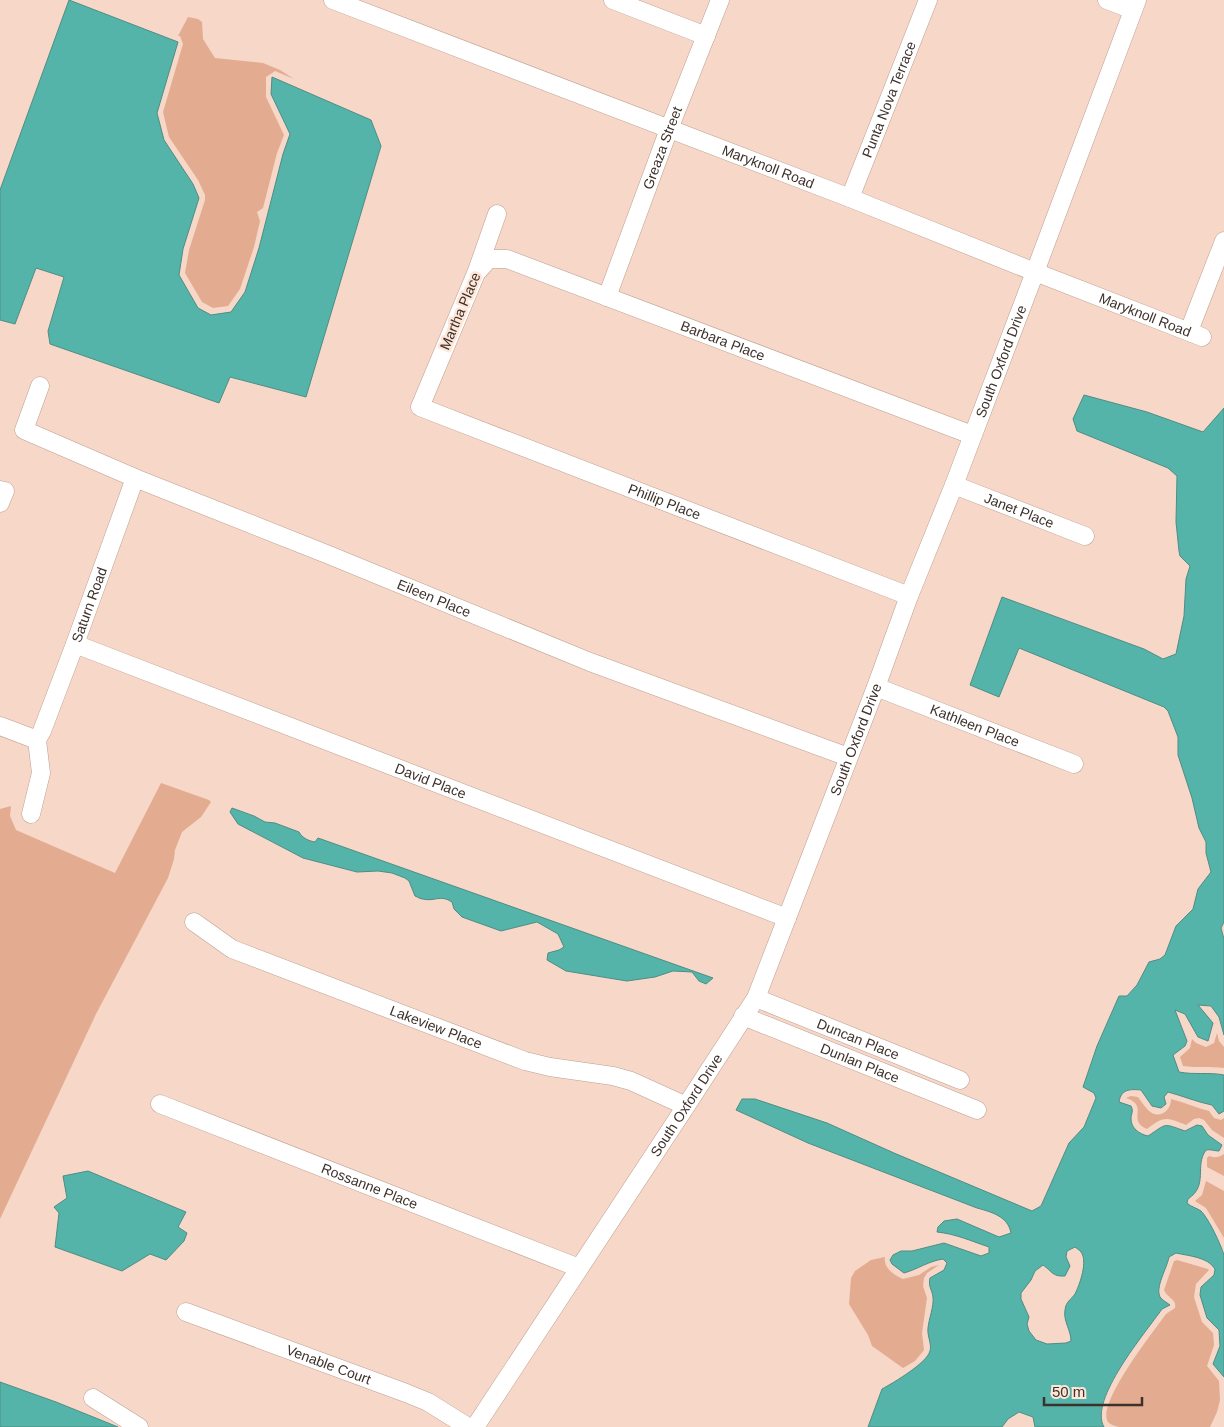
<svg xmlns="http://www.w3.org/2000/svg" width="1224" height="1427" viewBox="0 0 1224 1427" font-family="Arial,sans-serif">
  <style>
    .green { fill: #e3ac90 }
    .water { fill: #55b4aa; stroke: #4e8d84; fill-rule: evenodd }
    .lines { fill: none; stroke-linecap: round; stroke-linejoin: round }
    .minor-casing { stroke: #bda092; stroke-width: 19 }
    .minor { stroke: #fff; stroke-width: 18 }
    .labels { text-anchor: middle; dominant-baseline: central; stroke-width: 5; stroke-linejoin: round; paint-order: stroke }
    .street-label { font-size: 14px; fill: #3d312b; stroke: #fee6d9 }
  </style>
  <rect width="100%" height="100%" fill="#f6d7c8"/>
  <g class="green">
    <path d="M 188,17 L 198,19 L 202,22 L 203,39 L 215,58 L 263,63 L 280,70 L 294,79 L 275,71 L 266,77 L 266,97 L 284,135 L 277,153 L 263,208 L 257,212 L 260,221 L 254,247 L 240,289 L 228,306 L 213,308 L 202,302 L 185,273 L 189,250 L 205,200 L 205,195 L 198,180 L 169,137 L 163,112 L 183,44 L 180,36 L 178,36 Z"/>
    <path d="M 161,783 L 209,800 L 211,802 L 201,817 L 182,832 L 175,850 L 174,859 L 168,878 L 96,1014 L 0,1219 L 0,809 L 11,806 L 10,816 L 16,830 L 115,873 Z"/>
    <path d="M 1217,1033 L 1219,1041 L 1224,1047 L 1224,1068 C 1211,1066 1197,1068 1183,1066 L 1180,1057 L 1190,1048 L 1192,1039 L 1196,1043 L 1206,1047 L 1214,1043 Z"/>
    <path d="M 1131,1096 L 1138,1097 C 1141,1101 1144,1106 1148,1110 C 1158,1120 1171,1112 1171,1099 C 1184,1102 1196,1108 1209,1111 L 1214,1118 L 1221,1120 L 1224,1118 L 1224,1138 L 1212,1130 L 1204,1120 L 1199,1118 L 1194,1119 L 1186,1125 C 1166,1117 1164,1116 1147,1129 C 1126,1120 1150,1106 1126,1098 Z"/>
    <path d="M 1224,1154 L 1224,1176 L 1207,1167 L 1207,1158 L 1209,1156 C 1215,1158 1218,1158 1224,1154 Z"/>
    <path d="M 1206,1181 L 1224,1191 L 1224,1238 L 1206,1208 L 1195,1201 L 1202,1195 Z"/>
    <path d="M 885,1257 C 883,1268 894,1275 903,1279 L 919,1275 L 931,1267 L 939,1265 L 927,1273 L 924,1278 L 923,1286 L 927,1298 L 922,1333 L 924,1350 L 915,1361 L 903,1368 L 872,1346 L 868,1335 L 849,1304 L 851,1278 L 855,1271 L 871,1260 Z"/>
    <path d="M 1177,1260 L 1208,1269 L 1209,1270 L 1196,1284 L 1194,1297 L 1202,1322 L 1213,1333 L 1214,1345 L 1207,1366 L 1219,1381 L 1220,1400 L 1217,1412 L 1210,1427 L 1119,1427 C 1115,1426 1111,1425 1108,1422 C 1096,1404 1154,1331 1166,1314 L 1175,1308 C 1177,1299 1167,1298 1164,1290 L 1174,1261 Z"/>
  </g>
  <g class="water">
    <path d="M 69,0 L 178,42 L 157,113 L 164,140 L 193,184 L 199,198 L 183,249 L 179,275 L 198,308 L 211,315 L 231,312 L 245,292 L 259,248 L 283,154 L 290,134 L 271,94 L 272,77 L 371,120 L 381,146 L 306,397 L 230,377 L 219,403 L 50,344 L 48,331 L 64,277 L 36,268 L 15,324 L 0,320 L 0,190 Z"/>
    <path d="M 1084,395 L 1147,412 L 1203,432 L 1224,408 L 1224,922 L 1221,928 L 1224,939 L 1224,1035 L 1219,1017 L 1211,1006 L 1198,1005 L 1213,1023 L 1208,1041 L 1198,1037 L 1185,1014 L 1175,1010 L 1187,1041 L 1185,1046 L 1173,1055 L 1179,1072 C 1194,1075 1209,1072 1224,1075 L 1224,1111 L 1219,1114 L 1212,1105 C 1197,1102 1183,1096 1168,1092 L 1164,1097 L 1166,1104 L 1161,1108 L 1152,1106 L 1141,1090 C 1130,1089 1121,1089 1119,1102 L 1131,1106 C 1134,1112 1131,1113 1131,1119 C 1131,1128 1139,1134 1148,1136 C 1168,1123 1162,1123 1185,1131 L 1197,1125 L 1202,1126 L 1208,1135 L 1222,1145 L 1219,1151 C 1214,1151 1211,1149 1206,1150 C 1194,1166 1209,1185 1188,1199 L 1187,1203 C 1191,1207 1197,1208 1201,1211 C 1209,1219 1221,1245 1224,1255 L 1224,1377 L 1213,1364 L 1220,1346 L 1219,1330 L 1207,1318 L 1200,1295 L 1201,1287 L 1214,1275 L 1215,1269 C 1208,1257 1189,1256 1176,1253 L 1169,1257 C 1167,1268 1155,1287 1160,1297 C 1162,1300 1166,1302 1170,1305 L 1162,1309 C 1146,1332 1088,1400 1104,1427 L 1035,1427 L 1033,1417 L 1019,1412 L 1008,1419 L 1002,1427 L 868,1427 L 882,1389 C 893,1383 927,1363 930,1351 C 932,1344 927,1336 928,1328 C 929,1318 934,1307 933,1297 C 932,1289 928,1287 930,1278 L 944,1270 L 947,1263 L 943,1259 C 929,1261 918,1269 904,1273 L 892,1264 L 890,1260 L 893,1255 L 901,1251 L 912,1251 L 944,1243 L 981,1256 L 989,1253 L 989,1247 C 971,1241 956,1234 937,1232 L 938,1227 L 944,1221 L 957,1219 L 999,1237 L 1011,1233 C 1008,1216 991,1212 977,1208 L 808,1143 L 736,1110 L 742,1099 L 755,1099 L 827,1123 L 894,1153 L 1032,1211 L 1041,1206 L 1069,1143 L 1084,1127 L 1096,1098 L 1094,1093 L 1083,1087 L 1097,1046 L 1119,996 L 1127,996 L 1137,985 L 1149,962 L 1160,959 L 1165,955 L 1176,926 L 1193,909 L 1198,889 L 1211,872 L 1206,853 L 1206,842 L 1199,828 L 1192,798 L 1178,755 L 1178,737 L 1168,711 L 1164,707 L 1019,648 L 999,697 L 970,685 L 1002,597 L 1144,649 L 1163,659 L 1176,654 L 1184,616 L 1186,579 L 1190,566 L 1180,556 L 1179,551 L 1176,522 L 1177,476 L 1168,468 L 1077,431 L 1073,419 ZM 1075,1247 C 1076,1248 1081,1251 1081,1252 C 1088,1261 1080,1284 1075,1294 C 1071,1300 1066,1301 1065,1310 C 1063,1321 1071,1330 1071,1341 L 1066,1343 L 1047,1344 L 1036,1340 L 1029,1331 L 1027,1324 L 1029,1317 L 1021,1299 L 1021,1293 L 1031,1280 L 1035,1271 L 1043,1265 C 1052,1271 1052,1277 1065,1276 L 1070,1266 L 1066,1257 L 1067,1251 Z"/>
    <path d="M 232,808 L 254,816 L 265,822 L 275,823 L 299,832 C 302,838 309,841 315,842 L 318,838 L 713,978 L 706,984 L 699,981 L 692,972 L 673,971 L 655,977 L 627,981 L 566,971 L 547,960 L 548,953 L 559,950 L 564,947 L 558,934 L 537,922 L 501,931 L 462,917 L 454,909 L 452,902 C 440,894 435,902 423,899 C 420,899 418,897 415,896 L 409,881 L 405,878 L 392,873 L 378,871 L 357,872 L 303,858 L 238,824 L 230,812 Z"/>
    <path d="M 88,1171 L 186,1212 L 178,1227 L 187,1233 L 184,1241 L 166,1260 L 150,1254 L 122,1271 L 55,1247 L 59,1213 L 54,1207 L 67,1198 L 63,1176 Z"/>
    <path d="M 0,1382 L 56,1402 L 118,1427 L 0,1427 Z"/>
  </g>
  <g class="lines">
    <g class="minor-casing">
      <g id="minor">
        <path id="s1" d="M 333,0 L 850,198 L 1035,272 L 1202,337"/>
        <path d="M 613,0 L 706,36"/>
        <path d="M 1107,0 L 1133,10"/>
        <path id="s2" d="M 850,198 L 928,0"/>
        <path id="s3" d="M 497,214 L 477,271 L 420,407 L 909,596"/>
        <path id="s4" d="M 478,271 L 489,259 L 507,259 L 972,435"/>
        <path id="s5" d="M 607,297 L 669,129 L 720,0"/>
        <path d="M 1189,331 L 1224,241"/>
        <path id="s6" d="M 40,386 L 24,430 L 135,478 L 329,555 L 590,662 L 848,757"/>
        <path id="s7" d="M 954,485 L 1085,536"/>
        <path d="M 0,490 L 5,491 L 0,503"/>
        <path id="s8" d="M 75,644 L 787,918"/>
        <path id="s9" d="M 876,687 L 1074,764"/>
        <path d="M 0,726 L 37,740"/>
        <path id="s10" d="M 37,740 L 42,731 L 75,644 L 135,478"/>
        <path d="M 31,814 L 41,773 L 37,740"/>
        <path id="s11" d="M 194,922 L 232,949 L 525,1061 L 550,1067 L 613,1076 L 631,1081 L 686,1106"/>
        <path id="s12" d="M 756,998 L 960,1080"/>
        <path id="s13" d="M 743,1016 L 977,1110"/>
        <path id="s14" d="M 160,1104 L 579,1268"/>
        <path id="s15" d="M 186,1312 L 406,1393 L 428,1402 L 468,1427"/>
        <path d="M 93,1398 L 139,1427"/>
        <path id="s16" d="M 475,1427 L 686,1106 L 756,998 L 876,687 L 909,596 L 954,485 L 1035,272 L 1137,0"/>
      </g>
    </g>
    <use href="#minor" class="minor"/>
  </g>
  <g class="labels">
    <g class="street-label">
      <text stroke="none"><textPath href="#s2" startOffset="106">Punta Nova Terrace</textPath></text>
      <text stroke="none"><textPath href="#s5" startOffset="159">Greaza Street</textPath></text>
      <text stroke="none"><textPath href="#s1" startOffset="466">Maryknoll Road</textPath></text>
      <text transform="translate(460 311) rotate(-67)">Martha Place</text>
      <text stroke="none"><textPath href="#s1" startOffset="871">Maryknoll Road</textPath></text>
      <text stroke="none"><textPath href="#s4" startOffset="265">Barbara Place</textPath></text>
      <text stroke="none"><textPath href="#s16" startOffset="1195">South Oxford Drive</textPath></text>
      <text stroke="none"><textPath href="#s3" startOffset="470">Phillip Place</textPath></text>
      <text stroke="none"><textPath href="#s7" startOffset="70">Janet Place</textPath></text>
      <text stroke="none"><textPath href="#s6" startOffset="490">Eileen Place</textPath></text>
      <text stroke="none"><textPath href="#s10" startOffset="145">Saturn Road</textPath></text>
      <text stroke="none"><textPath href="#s9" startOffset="106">Kathleen Place</textPath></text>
      <text stroke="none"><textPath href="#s16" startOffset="790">South Oxford Drive</textPath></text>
      <text stroke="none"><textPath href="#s8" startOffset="381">David Place</textPath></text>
      <text stroke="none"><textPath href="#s11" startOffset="265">Lakeview Place</textPath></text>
      <text stroke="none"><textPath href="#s12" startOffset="110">Duncan Place</textPath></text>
      <text stroke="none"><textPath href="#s13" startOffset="126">Dunlan Place</textPath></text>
      <text stroke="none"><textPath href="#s16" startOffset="385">South Oxford Drive</textPath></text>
      <text stroke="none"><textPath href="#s14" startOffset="225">Rossanne Place</textPath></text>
      <text stroke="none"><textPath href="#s15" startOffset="152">Venable Court</textPath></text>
    </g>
  </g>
  <path d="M1044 1397v8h98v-8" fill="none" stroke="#3d312b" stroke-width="2.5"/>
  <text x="1052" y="1397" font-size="15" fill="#3d312b" stroke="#fee6d9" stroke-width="4" paint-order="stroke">50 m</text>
</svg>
